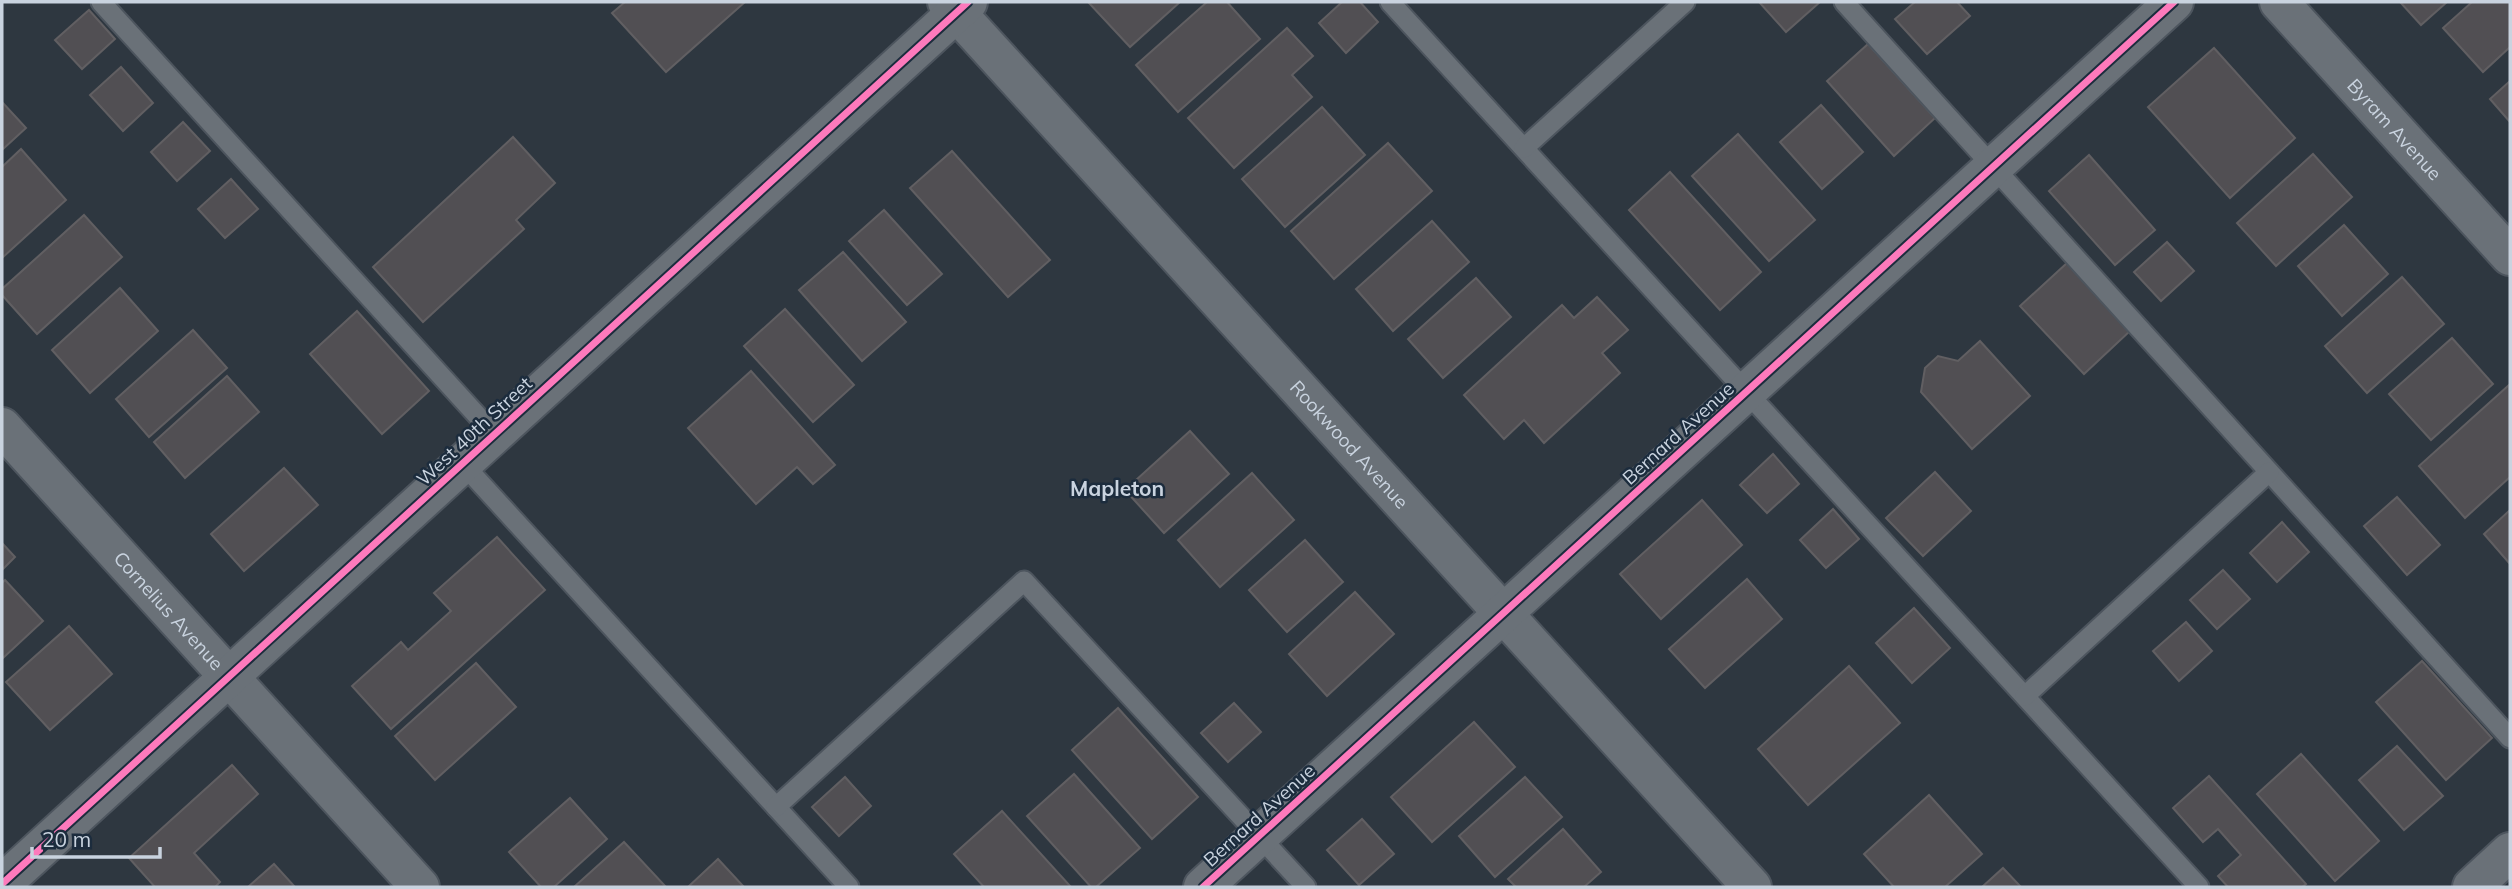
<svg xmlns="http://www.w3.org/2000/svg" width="2512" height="889" viewBox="0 0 2512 889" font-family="Mulish,sans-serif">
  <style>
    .building { fill: #514f53; stroke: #615f62; stroke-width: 2 }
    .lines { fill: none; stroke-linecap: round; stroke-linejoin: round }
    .service-casing { stroke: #4d555e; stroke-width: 23 }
    .minor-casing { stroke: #4d555e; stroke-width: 42 }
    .service { stroke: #6a7178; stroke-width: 19 }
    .minor { stroke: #6a7178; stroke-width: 38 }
    .cycleway-casing { stroke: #1c2c3d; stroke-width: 11 }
    .cycleway { stroke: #fd7abc; stroke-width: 7 }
    .labels { text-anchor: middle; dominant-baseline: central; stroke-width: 5; stroke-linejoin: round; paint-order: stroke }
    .street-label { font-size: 19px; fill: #c9d3df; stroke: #1c2c3d }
    .neighbourhood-label { font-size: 21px; font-weight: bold; fill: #c9d3df; stroke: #1c2c3d }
  </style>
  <rect width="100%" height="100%" fill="#2e3740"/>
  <g class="building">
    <path d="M 625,2 L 745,2 L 666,72 L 612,13 Z"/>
    <path d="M 1088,2 L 1180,2 L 1130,47 Z"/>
    <path d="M 1207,2 L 1227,2 L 1260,39 L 1178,112 L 1136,65 Z"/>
    <path d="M 1342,2 L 1360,2 L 1378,22 L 1346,53 L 1319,23 Z"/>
    <path d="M 1759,2 L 1820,2 L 1786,32 Z"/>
    <path d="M 1915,2 L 1957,2 L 1970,16 L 1927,54 L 1895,19 Z"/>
    <path d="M 2400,2 L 2447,2 L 2421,25 Z"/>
    <path d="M 2472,2 L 2510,2 L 2510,47 L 2483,72 L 2443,28 Z"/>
    <path d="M 89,10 L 115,39 L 82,69 L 55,40 Z"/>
    <path d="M 1287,28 L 1313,56 L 1292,75 L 1312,97 L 1234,168 L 1188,118 Z"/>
    <path d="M 1868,44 L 1935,118 L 1894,156 L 1827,81 Z"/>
    <path d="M 2214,48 L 2295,138 L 2230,198 L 2148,107 Z"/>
    <path d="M 121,67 L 153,103 L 123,131 L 90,95 Z"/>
    <path d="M 2510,81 L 2510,122 L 2490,99 Z"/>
    <path d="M 2,102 L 26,128 L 2,150 Z"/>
    <path d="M 1821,105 L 1863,152 L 1822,189 L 1780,142 Z"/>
    <path d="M 1322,107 L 1365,155 L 1285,227 L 1242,179 Z"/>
    <path d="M 183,122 L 210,151 L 177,181 L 151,152 Z"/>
    <path d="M 1738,134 L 1815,220 L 1769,261 L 1692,176 Z"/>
    <path d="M 513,137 L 555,183 L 516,220 L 524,229 L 423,322 L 373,267 Z"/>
    <path d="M 1388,143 L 1432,191 L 1334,279 L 1291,231 Z"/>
    <path d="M 21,149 L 66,200 L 2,258 L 2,167 Z"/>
    <path d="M 952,151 L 1050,260 L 1008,297 L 910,188 Z"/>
    <path d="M 2313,154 L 2352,197 L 2276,266 L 2237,223 Z"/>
    <path d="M 2089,155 L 2155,230 L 2115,265 L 2049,191 Z"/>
    <path d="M 1670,172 L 1761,272 L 1720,310 L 1629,210 Z"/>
    <path d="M 231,179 L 258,209 L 225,238 L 198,209 Z"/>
    <path d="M 884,210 L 942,274 L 907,305 L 849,241 Z"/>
    <path d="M 84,215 L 122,257 L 37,334 L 2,295 L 2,289 Z"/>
    <path d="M 1432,221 L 1469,262 L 1393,331 L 1356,289 Z"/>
    <path d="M 2344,225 L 2388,274 L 2342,316 L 2298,266 Z"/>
    <path d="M 2167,242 L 2194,271 L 2161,301 L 2134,272 Z"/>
    <path d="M 843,252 L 906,322 L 862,361 L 799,290 Z"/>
    <path d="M 2067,263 L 2130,331 L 2084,374 L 2020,306 Z"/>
    <path d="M 2402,277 L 2444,324 L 2367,393 L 2325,346 Z"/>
    <path d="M 1476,278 L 1511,317 L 1443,378 L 1408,339 Z"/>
    <path d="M 120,288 L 158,331 L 90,393 L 52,350 Z"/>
    <path d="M 1597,297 L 1628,330 L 1602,353 L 1620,373 L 1544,443 L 1524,420 L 1504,439 L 1464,395 L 1562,305 L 1574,318 Z"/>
    <path d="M 785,309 L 854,385 L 813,422 L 744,346 Z"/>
    <path d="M 357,311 L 429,391 L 382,434 L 310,354 Z"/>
    <path d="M 193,330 L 227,368 L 149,437 L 116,399 Z"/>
    <path d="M 2452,338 L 2493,384 L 2431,440 L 2389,394 Z"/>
    <path d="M 1980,341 L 2030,396 L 1972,449 L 1921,392 L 1925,368 L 1938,356 L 1958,361 Z"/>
    <path d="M 751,371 L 835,465 L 813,484 L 797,467 L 756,504 L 688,428 Z"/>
    <path d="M 227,376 L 259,412 L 185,478 L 154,442 Z"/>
    <path d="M 2509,385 L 2510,477 L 2465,518 L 2419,466 Z"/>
    <path d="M 1190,431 L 1229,474 L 1164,533 L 1125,490 Z"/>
    <path d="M 1773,454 L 1799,484 L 1767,513 L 1740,485 Z"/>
    <path d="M 284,468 L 318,505 L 244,571 L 211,534 Z"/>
    <path d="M 1935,472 L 1971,511 L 1923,556 L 1886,518 Z"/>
    <path d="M 1252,473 L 1294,520 L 1220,587 L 1178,540 Z"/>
    <path d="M 2397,497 L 2440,545 L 2407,575 L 2364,526 Z"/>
    <path d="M 1702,500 L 1742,545 L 1661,619 L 1620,574 Z"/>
    <path d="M 1833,509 L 1859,539 L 1826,568 L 1800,540 Z"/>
    <path d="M 2510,510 L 2510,564 L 2484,534 Z"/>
    <path d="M 2282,522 L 2309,552 L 2277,582 L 2250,553 Z"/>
    <path d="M 497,537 L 545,590 L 391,729 L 352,686 L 401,642 L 408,650 L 451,611 L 434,593 Z"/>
    <path d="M 1305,540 L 1343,582 L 1287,632 L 1249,590 Z"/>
    <path d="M 2,543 L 15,557 L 2,570 Z"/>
    <path d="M 2223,570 L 2250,599 L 2217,629 L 2190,600 Z"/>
    <path d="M 1747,579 L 1782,619 L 1705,688 L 1669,649 Z"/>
    <path d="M 5,580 L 43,621 L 2,659 L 2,583 Z"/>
    <path d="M 1355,592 L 1394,634 L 1327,696 L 1289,654 Z"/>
    <path d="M 1914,608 L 1950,648 L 1912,683 L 1876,643 Z"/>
    <path d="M 2186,622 L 2212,651 L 2179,681 L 2153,651 Z"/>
    <path d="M 69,626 L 112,674 L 50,730 L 6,682 Z"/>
    <path d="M 2422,661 L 2492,738 L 2446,780 L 2376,702 Z"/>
    <path d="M 476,663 L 516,707 L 435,780 L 395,736 Z"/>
    <path d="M 1849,666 L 1900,723 L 1808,805 L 1758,749 Z"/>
    <path d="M 1234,703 L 1261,732 L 1228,762 L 1201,733 Z"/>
    <path d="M 1118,708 L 1198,797 L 1152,839 L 1072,750 Z"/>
    <path d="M 1474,722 L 1515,767 L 1432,842 L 1391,797 Z"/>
    <path d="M 2397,746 L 2443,796 L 2404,830 L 2359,780 Z"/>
    <path d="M 2301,754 L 2379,841 L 2335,881 L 2257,794 Z"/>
    <path d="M 232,765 L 258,794 L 194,853 L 220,882 L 215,887 L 155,887 L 129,858 Z"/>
    <path d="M 1074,774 L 1140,848 L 1096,887 L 1091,887 L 1027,816 Z"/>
    <path d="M 2209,776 L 2306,884 L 2302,887 L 2228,887 L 2218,876 L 2241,855 L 2218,829 L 2203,842 L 2173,808 Z"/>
    <path d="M 845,777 L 871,806 L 839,836 L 812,807 Z"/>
    <path d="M 1525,777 L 1562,817 L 1495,877 L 1459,836 Z"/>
    <path d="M 1929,795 L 1982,854 L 1945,887 L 1894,887 L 1864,854 Z"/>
    <path d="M 570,798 L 607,839 L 554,887 L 541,887 L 509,852 Z"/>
    <path d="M 1002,811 L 1071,887 L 984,887 L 954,854 Z"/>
    <path d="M 1362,819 L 1394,854 L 1359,885 L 1327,850 Z"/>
    <path d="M 1563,829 L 1601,872 L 1584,887 L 1516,887 L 1508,879 Z"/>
    <path d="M 624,842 L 666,887 L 574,887 Z"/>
    <path d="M 718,859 L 744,887 L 688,887 Z"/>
    <path d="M 274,864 L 295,887 L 248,887 Z"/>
    <path d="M 2003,868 L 2021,887 L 1982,887 Z"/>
  </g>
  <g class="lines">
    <g class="service-casing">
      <g id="service">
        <path d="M 101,2 L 494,434"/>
        <path d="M 1390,2 L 2199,887"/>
        <path d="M 1844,2 L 2510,738"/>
        <path d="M 1524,148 L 1685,2"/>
        <path d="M 462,463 L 849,887"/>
        <path d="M 2025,696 L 2269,472"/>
        <path d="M 776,807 L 1024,581 L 1306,887"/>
      </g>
    </g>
    <g class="minor-casing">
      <g id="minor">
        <path id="s1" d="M 947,2 L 1752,887"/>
        <path id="s2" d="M 2279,2 L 2510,256"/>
        <path id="s3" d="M 2,427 L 420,887"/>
        <path d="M 2,884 L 968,2"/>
        <path d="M 1203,887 L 2174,2"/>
        <path d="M 2472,887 L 2510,852"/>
      </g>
    </g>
    <use href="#service" class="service"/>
    <use href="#minor" class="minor"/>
    <g class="cycleway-casing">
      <g id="cycleway">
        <path d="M 2,884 L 968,2"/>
        <path d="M 1203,887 L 2174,2"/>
      </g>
    </g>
    <use href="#cycleway" class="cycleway"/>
  </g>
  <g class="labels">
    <g class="street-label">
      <text stroke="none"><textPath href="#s2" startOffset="172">Byram Avenue</textPath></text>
      <text transform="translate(474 431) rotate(-43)">West 40th Street</text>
      <text transform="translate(1678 433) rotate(-42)">Bernard Avenue</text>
      <text stroke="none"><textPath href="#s1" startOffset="598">Rookwood Avenue</textPath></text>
      <text stroke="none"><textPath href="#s3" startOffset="248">Cornelius Avenue</textPath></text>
      <text transform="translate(1259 815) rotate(-42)">Bernard Avenue</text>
    </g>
    <g class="neighbourhood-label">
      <text x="1117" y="488">Mapleton</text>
    </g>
  </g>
  <rect width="2512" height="889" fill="none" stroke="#c9d3df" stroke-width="7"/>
  <path d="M32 847v10h128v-10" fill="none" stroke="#c9d3df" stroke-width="3.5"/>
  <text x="42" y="847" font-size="21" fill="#c9d3df" stroke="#1c2c3d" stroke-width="5" paint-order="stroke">20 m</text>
</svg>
